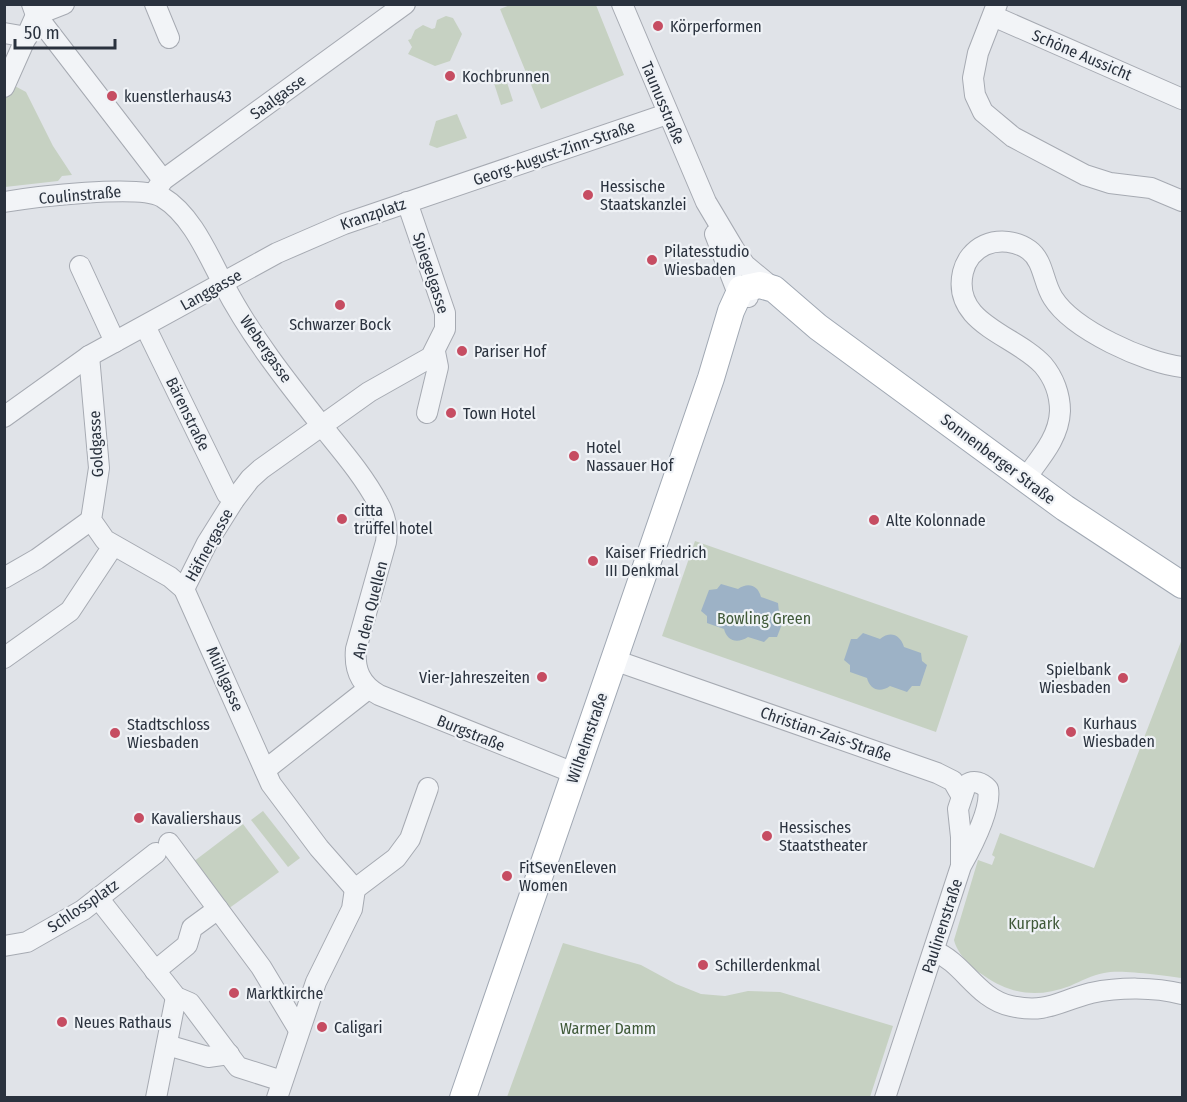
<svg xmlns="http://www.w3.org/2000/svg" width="1187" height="1102" viewBox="0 0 1187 1102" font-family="'Fira Sans Condensed',sans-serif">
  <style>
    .green { fill: #c6d1c2 }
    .water { fill: #9db2c6 }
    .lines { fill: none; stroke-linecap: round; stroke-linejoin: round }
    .minor-casing { stroke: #a6aab2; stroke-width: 22 }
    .major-casing { stroke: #a0a8b3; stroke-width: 28 }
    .minor { stroke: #f2f4f7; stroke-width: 20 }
    .major { stroke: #fff; stroke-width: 26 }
    .poi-dot { fill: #c64d62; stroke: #eff2f6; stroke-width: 2 }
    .labels { text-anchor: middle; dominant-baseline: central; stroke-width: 4.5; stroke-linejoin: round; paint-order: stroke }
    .poi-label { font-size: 16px; fill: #2a323e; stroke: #eff2f6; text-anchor: start }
    .street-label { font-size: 16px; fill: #2a323e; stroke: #eff2f6 }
    .park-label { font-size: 16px; fill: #3f5938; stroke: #eff2f6 }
  </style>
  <rect width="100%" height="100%" fill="#e0e3e8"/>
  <g class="green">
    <path d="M 510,5 L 596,5 L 624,75 L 541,109 L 500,9 Z"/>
    <path d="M 446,16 L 453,18 L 462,34 L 450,61 L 435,66 L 408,54 L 412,47 L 408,40 L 411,39 L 415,30 L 423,25 L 432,29 L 435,28 L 437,20 Z"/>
    <path d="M 503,70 L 513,101 L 501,105 L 491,74 Z"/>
    <path d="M 13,85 L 26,92 L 53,146 L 72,175 L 62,176 L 58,181 L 5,187 L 5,100 Z"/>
    <path d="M 457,114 L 467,138 L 437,148 L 429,145 L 436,121 Z"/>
    <path d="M 695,541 L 968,636 L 936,732 L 662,636 Z"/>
    <path d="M 1182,639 L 1182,978 C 1164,976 1121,969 1104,973 C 1092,975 1081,981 1070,986 C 1038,998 1011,995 983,975 C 971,968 957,953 954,940 L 978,860 L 992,865 L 995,857 L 992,855 L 1000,833 L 1094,868 Z"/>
    <path d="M 263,811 L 300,858 L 288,867 L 251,820 Z"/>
    <path d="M 243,824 L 279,872 L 228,909 L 193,862 Z"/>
    <path d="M 563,943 L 641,965 L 676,984 L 701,994 L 725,996 L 748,991 L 780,992 L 893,1026 L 870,1097 L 507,1097 Z"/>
  </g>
  <g class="water">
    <path d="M 721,584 L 738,589 C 748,582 758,585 761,597 L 778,603 L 779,612 L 785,616 L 777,637 L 769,637 L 764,642 L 748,637 C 737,644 727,641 724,629 L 707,623 L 707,616 L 701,611 L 709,590 L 717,589 Z"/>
    <path d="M 863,633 L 880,639 C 890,631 900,634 904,647 L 921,653 L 922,661 L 927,665 L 920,686 L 912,686 L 907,692 L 890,686 C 880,693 870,690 867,678 L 850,672 L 850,665 L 844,660 L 851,639 L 857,639 Z"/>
  </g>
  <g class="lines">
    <g class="minor-casing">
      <g id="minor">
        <path d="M 32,4 L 36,15 L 163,180"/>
        <path d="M 155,4 L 169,38"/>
        <path d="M 622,4 L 706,202 L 734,249 L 745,265 L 774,289"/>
        <path d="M 997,4 L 978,53 L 973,78 L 975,95 L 983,112 L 1013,137 L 1085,175 L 1110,183 L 1151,188 L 1182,201"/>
        <path d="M 36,15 L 64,4"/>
        <path d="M 993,16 L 1182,99"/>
        <path d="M 4,33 L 27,37"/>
        <path d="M 4,87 L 36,15"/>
        <path d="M 154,193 L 163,180 L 405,4"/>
        <path d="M 4,202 C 34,197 139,184 162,197 C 192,215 208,255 224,285 C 250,335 287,382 322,426 C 342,451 363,475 378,503 C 385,515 388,528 386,542 L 356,649 C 354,670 361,685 379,695 L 574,773"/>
        <path d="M 715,234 L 735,286 L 738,292 L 748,297"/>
        <path d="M 80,266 L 115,342"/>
        <path d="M 145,326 L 227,494 L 234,500"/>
        <path d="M 89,356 L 99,468 L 91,520 L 105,540 L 170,577 L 184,589 L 271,784 L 319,848 L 355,889"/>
        <path d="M 427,413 L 438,367 L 435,352"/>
        <path d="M 4,417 L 89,356 L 277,253 L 344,224 L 667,114"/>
        <path d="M 1025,479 C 1040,458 1059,438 1060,411 C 1060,395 1054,378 1043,365 C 1016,335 951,324 963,272 C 966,260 974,250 985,245 C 999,239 1017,241 1029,250 C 1044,261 1043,283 1053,298 C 1073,330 1146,363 1182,367"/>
        <path d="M 4,578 L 37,559 L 91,520"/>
        <path d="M 184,589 L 207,543 L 234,500 L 250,479 L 261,469 L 369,392 L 431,357 L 445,329 L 445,313 L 407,202"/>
        <path d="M 4,658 L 70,611 L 113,546"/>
        <path d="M 614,660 L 937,773 L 953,781 L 961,795"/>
        <path d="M 265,770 L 368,689"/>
        <path d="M 169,843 L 261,967 L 299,1030"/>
        <path d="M 355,889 L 396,858 L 410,839 L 428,788"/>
        <path d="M 98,898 L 176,997 L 190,1003 L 238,1067 L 282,1081"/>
        <path d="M 4,946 L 27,942 L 83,910 L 156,853"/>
        <path d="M 934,951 C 964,963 977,999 1011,1006 C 1047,1014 1059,1001 1091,993 C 1120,987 1154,987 1182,994"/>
        <path d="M 155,971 L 187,945 L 192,928 L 218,909"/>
        <path d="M 167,1045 L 208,1057 L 229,1054"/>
        <path d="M 156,1098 L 176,997"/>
        <path d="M 277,1098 L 316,982 L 352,909 L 355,889"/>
        <path d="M 885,1098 L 961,866 C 971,848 992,809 988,789 C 982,783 974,779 966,785 L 958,809 L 961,837 L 961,866"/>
      </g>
    </g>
    <g class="major-casing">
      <path id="major" d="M 463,1098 L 711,378 L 731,311 L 741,289 L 760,285 L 774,289 L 818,327 L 1065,508 L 1182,585"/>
    </g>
    <use href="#minor" class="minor"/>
    <use href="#major" class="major"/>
  </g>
  <g class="poi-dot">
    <circle cx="658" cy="26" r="6"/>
    <circle cx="450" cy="76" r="6"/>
    <circle cx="112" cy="96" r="6"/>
    <circle cx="588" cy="195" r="6"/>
    <circle cx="652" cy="260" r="6"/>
    <circle cx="340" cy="305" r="6"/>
    <circle cx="462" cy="351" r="6"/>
    <circle cx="451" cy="413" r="6"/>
    <circle cx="574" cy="456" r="6"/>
    <circle cx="342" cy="519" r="6"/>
    <circle cx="874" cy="520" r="6"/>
    <circle cx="593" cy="561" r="6"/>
    <circle cx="542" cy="677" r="6"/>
    <circle cx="1123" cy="678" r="6"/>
    <circle cx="1071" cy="732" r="6"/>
    <circle cx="115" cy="733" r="6"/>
    <circle cx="139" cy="818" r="6"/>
    <circle cx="767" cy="836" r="6"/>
    <circle cx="507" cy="876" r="6"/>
    <circle cx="703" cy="965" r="6"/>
    <circle cx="234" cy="993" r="6"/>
    <circle cx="62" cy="1022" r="6"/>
    <circle cx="322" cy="1027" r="6"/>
  </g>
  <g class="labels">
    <g class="poi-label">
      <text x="670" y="26">Körperformen</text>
      <text x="462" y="76">Kochbrunnen</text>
      <text x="124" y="96">kuenstlerhaus43</text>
      <text x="600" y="186">Hessische<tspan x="600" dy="18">Staatskanzlei</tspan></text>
      <text x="664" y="251">Pilatesstudio<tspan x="664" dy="18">Wiesbaden</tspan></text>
      <text x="340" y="324" text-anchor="middle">Schwarzer Bock</text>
      <text x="474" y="351">Pariser Hof</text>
      <text x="463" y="413">Town Hotel</text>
      <text x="586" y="447">Hotel<tspan x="586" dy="18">Nassauer Hof</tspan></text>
      <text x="354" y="510">citta<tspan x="354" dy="18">trüffel hotel</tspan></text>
      <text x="886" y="520">Alte Kolonnade</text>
      <text x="605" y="552">Kaiser Friedrich<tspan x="605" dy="18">III Denkmal</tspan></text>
      <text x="1111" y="669" text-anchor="end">Spielbank<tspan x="1111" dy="18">Wiesbaden</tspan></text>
      <text x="530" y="677" text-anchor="end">Vier-Jahreszeiten</text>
      <text x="1083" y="723">Kurhaus<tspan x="1083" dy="18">Wiesbaden</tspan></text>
      <text x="127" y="724">Stadtschloss<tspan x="127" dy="18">Wiesbaden</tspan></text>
      <text x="151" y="818">Kavaliershaus</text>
      <text x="779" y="827">Hessisches<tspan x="779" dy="18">Staatstheater</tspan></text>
      <text x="519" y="867">FitSevenEleven<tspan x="519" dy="18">Women</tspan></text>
      <text x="715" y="965">Schillerdenkmal</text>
      <text x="246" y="993">Marktkirche</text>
      <text x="74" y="1022">Neues Rathaus</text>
      <text x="334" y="1027">Caligari</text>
    </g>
    <g class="street-label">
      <text transform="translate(1082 55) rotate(23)">Schöne Aussicht</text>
      <text transform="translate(278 97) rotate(-36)">Saalgasse</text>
      <text transform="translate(663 103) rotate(67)">Taunusstraße</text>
      <text transform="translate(554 153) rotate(-19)">Georg-August-Zinn-Straße</text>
      <text transform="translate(80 195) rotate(-5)">Coulinstraße</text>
      <text transform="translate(373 214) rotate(-19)">Kranzplatz</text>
      <text transform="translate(431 273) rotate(72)">Spiegelgasse</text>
      <text transform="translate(211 290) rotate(-29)">Langgasse</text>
      <text transform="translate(266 349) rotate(55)">Webergasse</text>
      <text transform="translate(188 414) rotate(64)">Bärenstraße</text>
      <text transform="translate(96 444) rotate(-93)">Goldgasse</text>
      <text transform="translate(998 459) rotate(37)">Sonnenberger Straße</text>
      <text transform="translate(209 545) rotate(-61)">Häfnergasse</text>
      <text transform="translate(370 610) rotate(-76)">An den Quellen</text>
      <text transform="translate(225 679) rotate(66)">Mühlgasse</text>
      <text transform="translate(471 733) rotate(22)">Burgstraße</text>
      <text transform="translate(826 734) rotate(19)">Christian-Zais-Straße</text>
      <text transform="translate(587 738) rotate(-71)">Wilhelmstraße</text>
      <text transform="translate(83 906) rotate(-34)">Schlossplatz</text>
      <text transform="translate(942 926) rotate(-72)">Paulinenstraße</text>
    </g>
    <g class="park-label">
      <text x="764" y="618">Bowling Green</text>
      <text x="1034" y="923">Kurpark</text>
      <text x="608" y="1028">Warmer Damm</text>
    </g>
  </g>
  <rect width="1187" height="1102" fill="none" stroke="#2a323e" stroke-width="12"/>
  <path d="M15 39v9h100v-9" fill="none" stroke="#2a323e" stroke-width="3"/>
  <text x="24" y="39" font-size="18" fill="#2a323e" stroke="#eff2f6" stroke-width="4.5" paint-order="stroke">50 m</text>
</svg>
